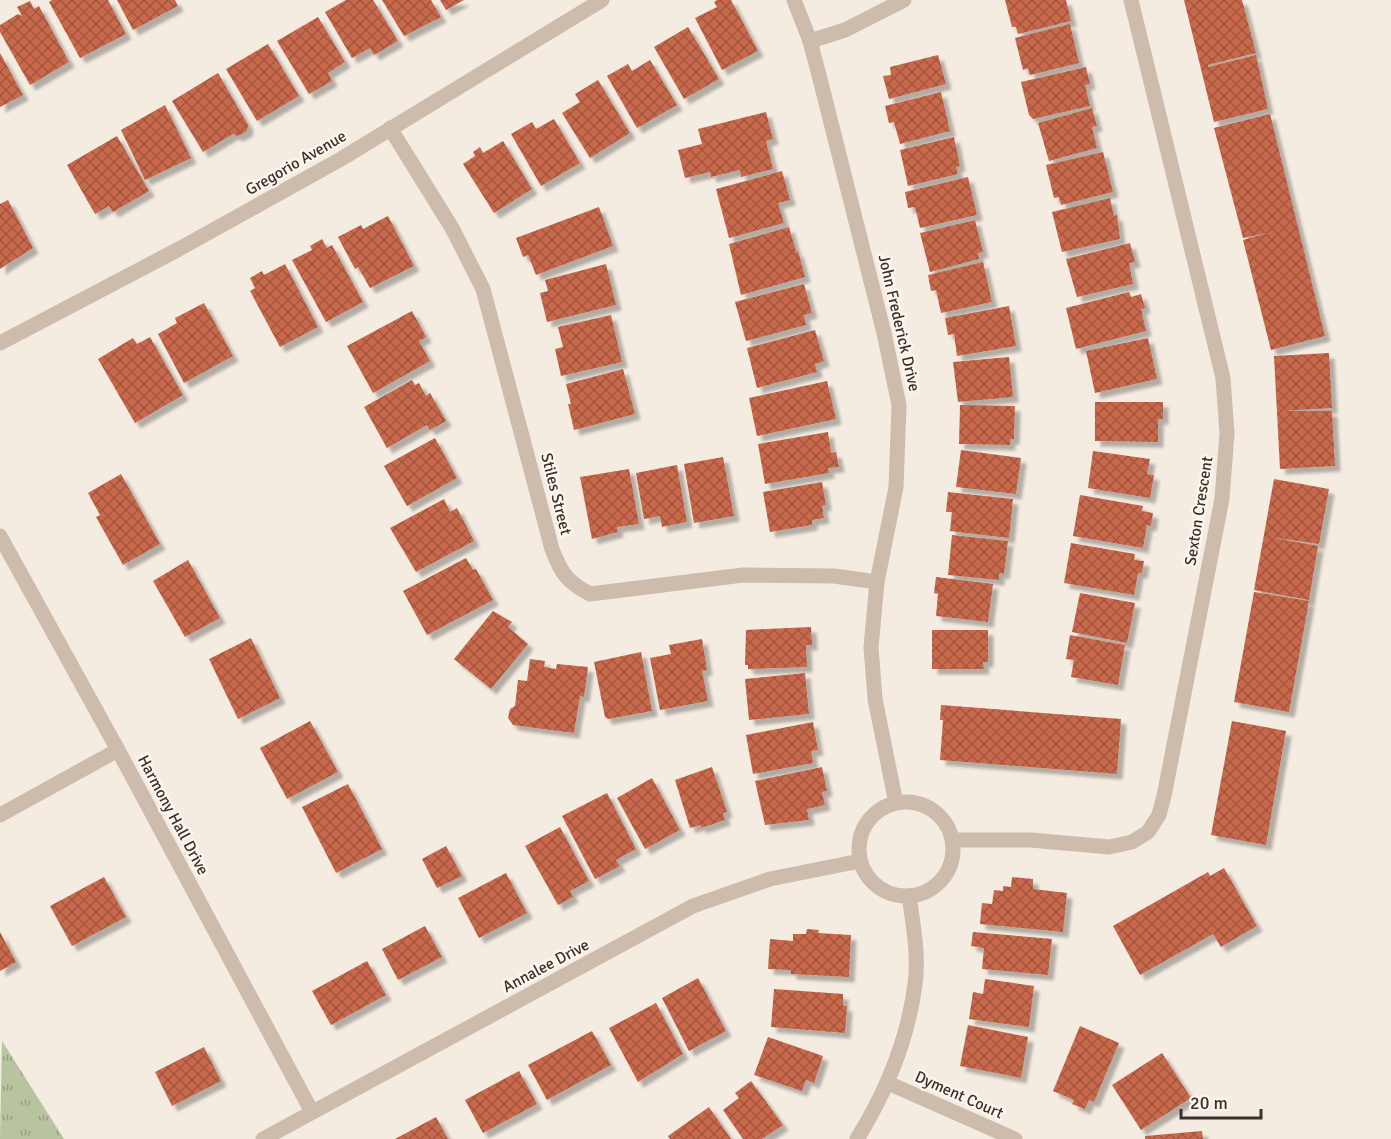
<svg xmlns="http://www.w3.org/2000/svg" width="1391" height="1139" viewBox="0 0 1391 1139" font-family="Signika,sans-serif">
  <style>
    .grass { fill: url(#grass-tufts) }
    .building { fill: url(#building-cross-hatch); filter: url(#shadow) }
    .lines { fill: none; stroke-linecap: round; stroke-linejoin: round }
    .street { stroke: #cdbbac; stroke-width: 15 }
    .labels { text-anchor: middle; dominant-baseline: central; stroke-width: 5; stroke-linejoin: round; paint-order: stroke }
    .street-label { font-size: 16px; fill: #3b302b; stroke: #fbf5ee }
  </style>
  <defs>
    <pattern id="grass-tufts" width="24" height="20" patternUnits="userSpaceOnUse" patternTransform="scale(1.5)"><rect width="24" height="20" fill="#b8c4a0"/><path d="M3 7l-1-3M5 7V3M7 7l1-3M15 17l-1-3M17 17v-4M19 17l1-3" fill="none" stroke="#97a083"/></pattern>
    <pattern id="building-cross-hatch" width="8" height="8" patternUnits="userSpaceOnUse" patternTransform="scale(1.5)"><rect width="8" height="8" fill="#c8694b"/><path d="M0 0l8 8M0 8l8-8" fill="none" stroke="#a4573f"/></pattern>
    <filter id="shadow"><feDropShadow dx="5.5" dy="5.5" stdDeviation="1.5" flood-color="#0004"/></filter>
  </defs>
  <rect width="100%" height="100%" fill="#f4ebe1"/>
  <path class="grass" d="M 2,1041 L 64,1139 L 0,1139 Z"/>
  <g class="building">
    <path d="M 52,0 L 108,0 L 126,34 L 80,58 L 49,2 Z"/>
    <path d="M 117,0 L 175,0 L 178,6 L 133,30 Z"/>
    <path d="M 346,0 L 373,0 L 398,41 L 374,55 L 370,48 L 352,58 L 325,12 Z"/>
    <path d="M 382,0 L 431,0 L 441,17 L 404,36 Z"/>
    <path d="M 440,0 L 464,0 L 446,10 Z"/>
    <path d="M 717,0 L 731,0 L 758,51 L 722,70 L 695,18 L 717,7 L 714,2 Z"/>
    <path d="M 1005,0 L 1066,0 L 1071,21 L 1018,34 L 1016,27 L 1012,27 Z"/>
    <path d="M 1184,0 L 1242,0 L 1256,53 L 1208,65 L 1208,67 L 1256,55 L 1268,109 L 1214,122 Z"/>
    <path d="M 30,1 L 34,9 L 39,6 L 69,62 L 30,85 L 0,32 L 0,25 L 18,14 L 22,16 L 17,7 Z"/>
    <path d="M 318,17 L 345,62 L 328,73 L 332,81 L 309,94 L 277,41 Z"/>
    <path d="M 1070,24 L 1079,63 L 1030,75 L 1028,68 L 1023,70 L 1015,38 Z"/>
    <path d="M 688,27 L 719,79 L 684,99 L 654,47 Z"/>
    <path d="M 268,44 L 299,96 L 257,121 L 226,69 Z"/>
    <path d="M 0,53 L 23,95 L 0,107 Z"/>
    <path d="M 938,55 L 946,84 L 889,99 L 883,76 L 891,75 L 890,67 Z"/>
    <path d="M 650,60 L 677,105 L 637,128 L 607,76 L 628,64 L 632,71 Z"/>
    <path d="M 1086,67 L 1090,84 L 1085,85 L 1090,106 L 1033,119 L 1029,115 L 1021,82 Z"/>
    <path d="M 218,73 L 248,125 L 247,131 L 238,136 L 233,134 L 203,152 L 172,101 Z"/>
    <path d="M 598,80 L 630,133 L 590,158 L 562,113 L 580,102 L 575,94 Z"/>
    <path d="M 941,92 L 950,131 L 900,144 L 894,122 L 889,123 L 885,106 Z"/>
    <path d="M 165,105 L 191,158 L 145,180 L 121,130 Z"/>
    <path d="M 1092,108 L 1097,126 L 1092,127 L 1097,148 L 1049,161 L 1038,123 Z"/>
    <path d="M 766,112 L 773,139 L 766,141 L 773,169 L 741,177 L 740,170 L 711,177 L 710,172 L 685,178 L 678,150 L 702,144 L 698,129 Z"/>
    <path d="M 1270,114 L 1325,336 L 1271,350 L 1243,240 L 1267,233 L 1243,238 L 1214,128 Z"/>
    <path d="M 554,119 L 580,163 L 541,186 L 511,134 L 532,122 L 536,129 Z"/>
    <path d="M 117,136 L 149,191 L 113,212 L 109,206 L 95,214 L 67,165 Z"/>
    <path d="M 954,137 L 960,166 L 956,167 L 958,174 L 908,186 L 900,150 Z"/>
    <path d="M 503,141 L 532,189 L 494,213 L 463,164 L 475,156 L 473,152 L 480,147 L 483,153 Z"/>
    <path d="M 1103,152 L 1113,192 L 1061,205 L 1059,197 L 1054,198 L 1046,165 Z"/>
    <path d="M 782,171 L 790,200 L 778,203 L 784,223 L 729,238 L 716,189 Z"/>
    <path d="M 968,177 L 977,215 L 920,228 L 915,207 L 908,208 L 905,192 Z"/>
    <path d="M 1110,198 L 1114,216 L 1117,215 L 1120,239 L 1062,252 L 1052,212 Z"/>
    <path d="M 8,200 L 33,248 L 0,269 L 0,204 Z"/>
    <path d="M 599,207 L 613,246 L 536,275 L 528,255 L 523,257 L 516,238 Z"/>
    <path d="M 388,216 L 414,266 L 370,288 L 358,267 L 355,269 L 338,237 L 361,225 L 363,229 Z"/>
    <path d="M 975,220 L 983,252 L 978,253 L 979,259 L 930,272 L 920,233 Z"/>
    <path d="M 789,227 L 796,251 L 793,253 L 798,251 L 805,277 L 741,295 L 729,244 Z"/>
    <path d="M 322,239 L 327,248 L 332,245 L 363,302 L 326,322 L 292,260 L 312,250 L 310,246 Z"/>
    <path d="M 1130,243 L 1135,262 L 1129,263 L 1133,284 L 1077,297 L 1066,259 Z"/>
    <path d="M 983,262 L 992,302 L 941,313 L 936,290 L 931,291 L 928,275 Z"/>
    <path d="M 285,264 L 318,327 L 280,347 L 250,291 L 255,288 L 250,278 L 262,271 L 264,275 Z"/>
    <path d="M 606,264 L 616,305 L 547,322 L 540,293 L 548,291 L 545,280 Z"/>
    <path d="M 804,284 L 812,313 L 804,315 L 806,325 L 746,341 L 735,302 Z"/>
    <path d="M 1129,292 L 1131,297 L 1141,294 L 1145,308 L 1141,309 L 1146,331 L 1076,349 L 1066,308 Z"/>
    <path d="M 204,303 L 233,356 L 184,383 L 158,334 L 177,323 L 175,318 Z"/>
    <path d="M 1009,306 L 1016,346 L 957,356 L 954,334 L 948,335 L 945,318 Z"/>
    <path d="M 412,311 L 426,337 L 419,341 L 430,361 L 373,393 L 347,346 Z"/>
    <path d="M 611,315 L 622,362 L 561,376 L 555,349 L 563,347 L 558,327 Z"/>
    <path d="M 815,330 L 824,361 L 815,364 L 817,372 L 757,388 L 747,348 Z"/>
    <path d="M 150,337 L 183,395 L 135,423 L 98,359 L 133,338 L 137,344 Z"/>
    <path d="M 1148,338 L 1157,379 L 1095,393 L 1086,351 Z"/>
    <path d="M 1329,353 L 1332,408 L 1283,411 L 1332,411 L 1335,466 L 1280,469 L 1274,356 Z"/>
    <path d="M 1009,357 L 1013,397 L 958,402 L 953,362 Z"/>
    <path d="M 623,369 L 635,414 L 574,430 L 568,404 L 571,404 L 566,384 Z"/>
    <path d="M 412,380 L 415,385 L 419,383 L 426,396 L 430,393 L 446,421 L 430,430 L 427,425 L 387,448 L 364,407 Z"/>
    <path d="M 827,381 L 836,419 L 757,436 L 749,398 Z"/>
    <path d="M 1095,402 L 1163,402 L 1163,419 L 1158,419 L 1158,442 L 1095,441 Z"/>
    <path d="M 960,405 L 1015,406 L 1014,439 L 1010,439 L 1010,445 L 959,444 Z"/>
    <path d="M 828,432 L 831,453 L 836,452 L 839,467 L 828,468 L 829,473 L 765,484 L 758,444 Z"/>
    <path d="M 435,438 L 457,478 L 407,506 L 384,466 Z"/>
    <path d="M 961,450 L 1021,458 L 1016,494 L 956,487 Z"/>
    <path d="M 1093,451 L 1150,459 L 1147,474 L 1154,475 L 1150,498 L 1088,488 Z"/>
    <path d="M 723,457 L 734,516 L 694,523 L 684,464 Z"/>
    <path d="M 677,465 L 687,522 L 662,527 L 660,516 L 644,519 L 636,473 Z"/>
    <path d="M 629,469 L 639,524 L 617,527 L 618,532 L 592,539 L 580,477 Z"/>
    <path d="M 121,474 L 160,544 L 123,565 L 96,517 L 100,515 L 88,493 Z"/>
    <path d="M 1274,479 L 1329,489 L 1319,544 L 1270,537 L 1318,546 L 1309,600 L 1254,590 Z"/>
    <path d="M 822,482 L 826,505 L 822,506 L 824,518 L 812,520 L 812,525 L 770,532 L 763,492 Z"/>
    <path d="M 948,492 L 1013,499 L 1009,538 L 950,531 L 952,512 L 946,512 Z"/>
    <path d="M 1080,495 L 1143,506 L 1142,511 L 1153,513 L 1151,526 L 1147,525 L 1143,548 L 1073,536 Z"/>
    <path d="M 444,499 L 450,512 L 457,508 L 474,541 L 416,572 L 390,528 Z"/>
    <path d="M 952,535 L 1008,541 L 1004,574 L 999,573 L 999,580 L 948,575 Z"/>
    <path d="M 1071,543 L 1135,554 L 1134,560 L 1144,561 L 1142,573 L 1138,573 L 1134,595 L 1064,583 Z"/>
    <path d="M 466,558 L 473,570 L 476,569 L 493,600 L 427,635 L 403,591 Z"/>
    <path d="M 188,560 L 220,618 L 185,637 L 153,581 Z"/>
    <path d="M 936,577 L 993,584 L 988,622 L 936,616 L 938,594 L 934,593 Z"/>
    <path d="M 1254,592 L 1309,601 L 1289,712 L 1234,702 Z"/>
    <path d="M 1080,593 L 1135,603 L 1127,643 L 1072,632 Z"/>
    <path d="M 493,611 L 512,622 L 508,627 L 528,644 L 491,689 L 454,659 Z"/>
    <path d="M 811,627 L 812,645 L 806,645 L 807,667 L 748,669 L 748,665 L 745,665 L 746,630 Z"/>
    <path d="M 932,630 L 988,630 L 988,662 L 983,662 L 984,669 L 932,669 Z"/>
    <path d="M 1070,635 L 1125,645 L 1118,685 L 1071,677 L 1074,660 L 1066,659 Z"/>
    <path d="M 251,638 L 280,698 L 238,719 L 209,659 Z"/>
    <path d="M 702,639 L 707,670 L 702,671 L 708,701 L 660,710 L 650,658 L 671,654 L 669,645 Z"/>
    <path d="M 641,652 L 652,711 L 608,719 L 605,717 L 594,662 Z"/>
    <path d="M 530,659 L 545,661 L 544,667 L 556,669 L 557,664 L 588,667 L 584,697 L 580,696 L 574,733 L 513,725 L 508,718 L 510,709 L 515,706 L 518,680 L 527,681 Z"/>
    <path d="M 805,673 L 809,714 L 749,720 L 745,679 Z"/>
    <path d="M 941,705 L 1121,719 L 1117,774 L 940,760 L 943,720 L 940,720 Z"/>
    <path d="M 310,721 L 338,772 L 287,799 L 260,748 Z"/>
    <path d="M 1232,721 L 1286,731 L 1266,845 L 1211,835 Z"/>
    <path d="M 813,722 L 818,750 L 811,751 L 813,763 L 753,774 L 746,735 Z"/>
    <path d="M 712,767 L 727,812 L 723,813 L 725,820 L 701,828 L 700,825 L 690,828 L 675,780 Z"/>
    <path d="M 822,767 L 827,791 L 822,792 L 825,805 L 807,809 L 809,820 L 765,825 L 755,781 Z"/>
    <path d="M 652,778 L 680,830 L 645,849 L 617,798 Z"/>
    <path d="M 348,784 L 382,849 L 336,873 L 302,807 Z"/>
    <path d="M 607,793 L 636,849 L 616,860 L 620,866 L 595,879 L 562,816 Z"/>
    <path d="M 560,827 L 589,881 L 570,891 L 573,897 L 558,905 L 525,846 Z"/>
    <path d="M 446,846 L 462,876 L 437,888 L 422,859 Z"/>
    <path d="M 1224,868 L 1257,926 L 1221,947 L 1213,934 L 1140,975 L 1113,926 L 1208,872 L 1210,876 Z"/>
    <path d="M 506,873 L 527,913 L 479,938 L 458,898 Z"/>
    <path d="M 104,877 L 126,917 L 72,946 L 50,906 Z"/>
    <path d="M 1012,877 L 1033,879 L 1033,889 L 1067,893 L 1063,932 L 980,924 L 982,903 L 992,904 L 994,890 L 1003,891 L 1003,886 L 1011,887 Z"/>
    <path d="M 425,926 L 442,957 L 398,980 L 382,949 Z"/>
    <path d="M 807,929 L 819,930 L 818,933 L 851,935 L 849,977 L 791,974 L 791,970 L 768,969 L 770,939 L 793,941 L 793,934 L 806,934 Z"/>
    <path d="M 0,932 L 16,962 L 0,971 Z"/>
    <path d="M 973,932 L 1052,939 L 1048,975 L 982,969 L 984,948 L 971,946 Z"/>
    <path d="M 367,961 L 386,995 L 331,1025 L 312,991 Z"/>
    <path d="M 698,978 L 726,1031 L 689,1051 L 662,998 Z"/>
    <path d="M 985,979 L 1034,986 L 1029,1027 L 969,1019 L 973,992 L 983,994 Z"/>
    <path d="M 774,989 L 843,994 L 843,1006 L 847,1006 L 845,1033 L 771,1027 Z"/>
    <path d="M 656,1003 L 683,1054 L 638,1082 L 609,1028 Z"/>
    <path d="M 968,1025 L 1028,1037 L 1021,1078 L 960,1066 Z"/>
    <path d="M 1080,1026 L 1119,1043 L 1094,1102 L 1089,1100 L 1085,1109 L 1072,1104 L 1074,1100 L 1053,1091 Z"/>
    <path d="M 592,1031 L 611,1065 L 547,1100 L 528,1065 Z"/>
    <path d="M 768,1037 L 823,1056 L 814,1083 L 806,1080 L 802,1091 L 754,1075 Z"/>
    <path d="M 204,1047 L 221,1081 L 172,1106 L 155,1072 Z"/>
    <path d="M 1162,1053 L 1191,1098 L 1141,1130 L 1112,1085 Z"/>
    <path d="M 519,1071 L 537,1104 L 483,1133 L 465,1100 Z"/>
    <path d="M 751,1081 L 783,1125 L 762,1139 L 743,1139 L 723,1110 L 739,1098 L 735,1093 Z"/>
    <path d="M 709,1107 L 731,1139 L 670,1139 L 668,1136 Z"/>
    <path d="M 436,1117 L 448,1139 L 395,1139 Z"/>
    <path d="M 1202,1131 L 1203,1139 L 1145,1139 L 1145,1136 Z"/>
  </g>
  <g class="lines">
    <g class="street">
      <path d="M 794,0 L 810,41 L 820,79 L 884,333 L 899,405 L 896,487 L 877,582 L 871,647 L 875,699 L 896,803"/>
      <path d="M 810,41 L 845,30 L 904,0"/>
      <path d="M 390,128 L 452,228 L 483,289 L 552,549 C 561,573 567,582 590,594 L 743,575 L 834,576 L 877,582"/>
      <path d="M 0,343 L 179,249 L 341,159 L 602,0"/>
      <path d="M 0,536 L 118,750 L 312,1112"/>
      <circle cx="906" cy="849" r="47"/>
      <path d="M 0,815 L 118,750"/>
      <path d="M 952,840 L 1031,840 L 1109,847 L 1132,842 L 1148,832 L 1159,815 L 1164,796 L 1222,499 L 1227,433 L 1223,378 L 1131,0"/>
      <path d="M 888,1083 L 1015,1139"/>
      <path d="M 263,1139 L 693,906 L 770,879 L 860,861"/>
      <path d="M 857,1139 C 886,1092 908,1039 915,984 C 919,955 913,924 909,896"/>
    </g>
  </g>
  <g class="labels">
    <g class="street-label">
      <text transform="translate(296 163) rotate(-30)">Gregorio Avenue</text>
      <text transform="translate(899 323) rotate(77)">John Frederick Drive</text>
      <text transform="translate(556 494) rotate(76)">Stiles Street</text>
      <text transform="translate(1199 511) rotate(-81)">Sexton Crescent</text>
      <text transform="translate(173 815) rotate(62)">Harmony Hall Drive</text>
      <text transform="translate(546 966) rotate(-28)">Annalee Drive</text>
      <text transform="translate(959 1095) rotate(24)">Dyment Court</text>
    </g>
  </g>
  <path d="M1181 1109v9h80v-9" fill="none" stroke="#3b302b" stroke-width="3"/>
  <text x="1190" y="1109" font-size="18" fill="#3b302b" stroke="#fbf5ee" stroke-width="4.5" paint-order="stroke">20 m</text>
</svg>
